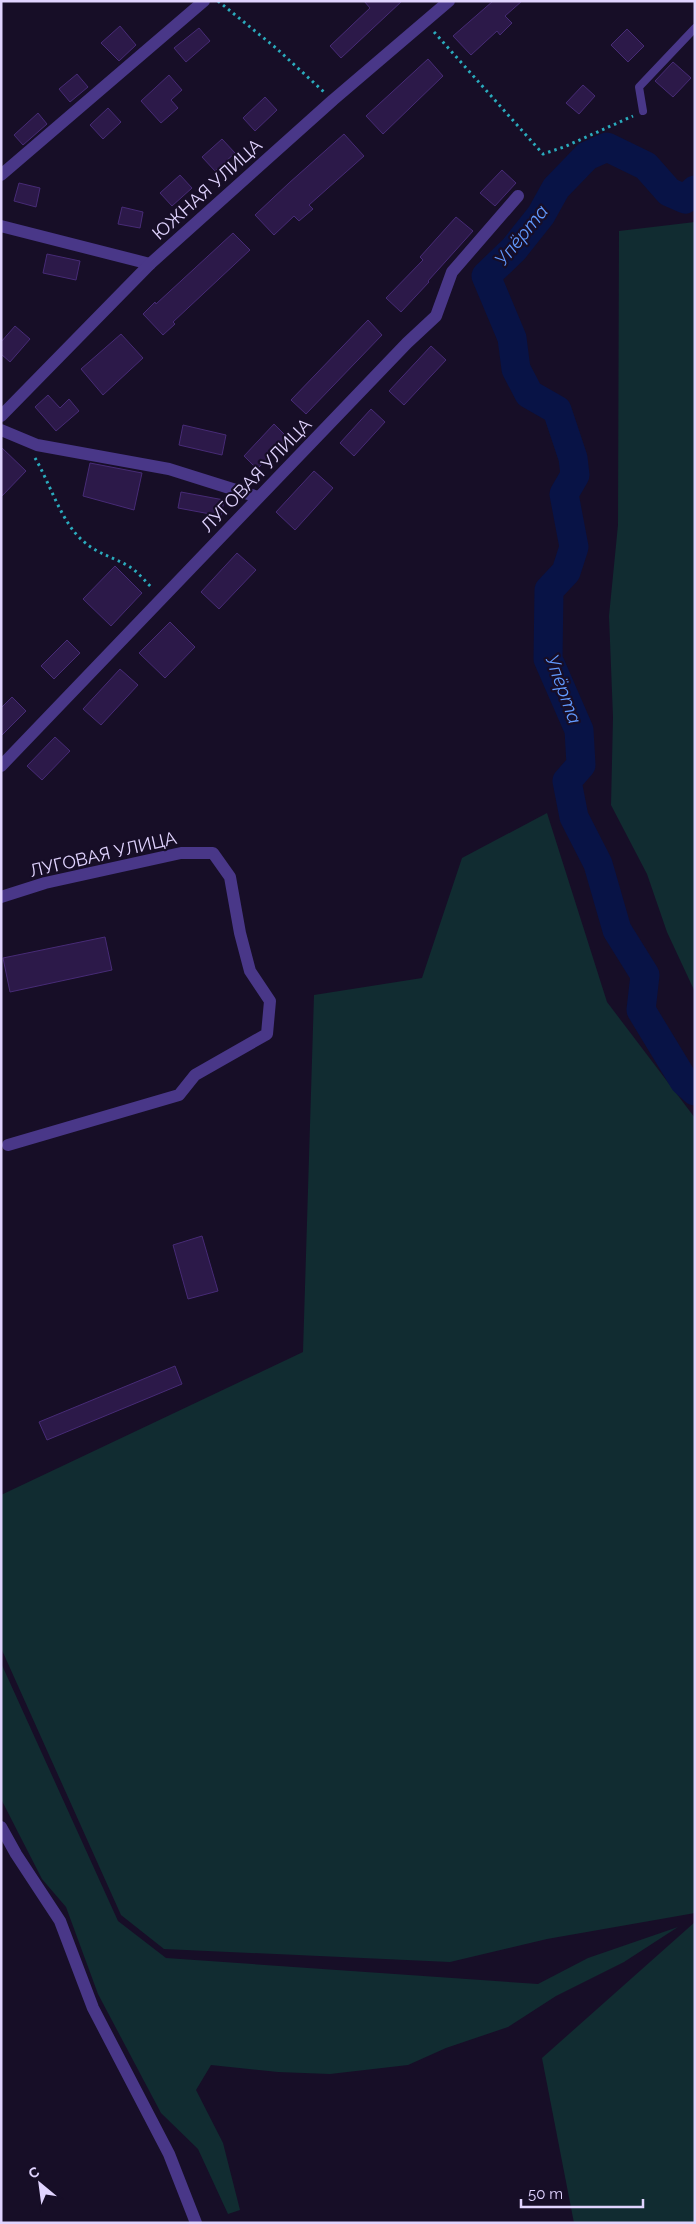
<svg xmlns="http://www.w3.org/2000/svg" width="696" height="2224" viewBox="0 0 696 2224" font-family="Raleway,sans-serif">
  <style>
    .green { fill: #112c31 }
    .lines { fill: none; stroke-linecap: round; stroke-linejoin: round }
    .river { stroke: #081346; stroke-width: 29 }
    .building { fill: #2c1949; stroke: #472b76 }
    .path { stroke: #2aabbd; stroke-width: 3; stroke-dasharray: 2.5 4; stroke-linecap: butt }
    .lane { stroke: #493788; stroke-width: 8 }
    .street { stroke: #493788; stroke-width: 12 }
    .labels { text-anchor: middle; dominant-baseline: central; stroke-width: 4.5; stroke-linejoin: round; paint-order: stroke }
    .street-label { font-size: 18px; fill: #e1d4ff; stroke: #170e27 }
    .water-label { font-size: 19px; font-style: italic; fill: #629aff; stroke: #170e27 }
  </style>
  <rect width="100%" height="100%" fill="#170e27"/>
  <g class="green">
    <path d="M 695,222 L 695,992 L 667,932 L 647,874 L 611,805 L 613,717 L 609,616 L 618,525 L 619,231 Z"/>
    <path d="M 547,813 L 607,1002 L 695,1118 L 695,1913 L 547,1939 L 450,1962 L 164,1949 L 121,1915 L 1,1648 L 1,1495 L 303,1352 L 314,995 L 422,978 L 462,858 Z"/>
    <path d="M 1,1663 L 118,1921 L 166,1958 L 538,1984 L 588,1958 L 678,1927 L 624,1962 L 556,1996 L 508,2027 L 446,2048 L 408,2065 L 330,2074 L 278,2072 L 211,2065 L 196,2090 L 223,2143 L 240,2210 L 228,2214 L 198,2149 L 161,2113 L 98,1994 L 66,1907 L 42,1879 L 1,1799 Z"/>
    <path d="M 695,1922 L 695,2223 L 574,2223 L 542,2058 Z"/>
  </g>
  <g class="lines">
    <path class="river" d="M 695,190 L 685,199 L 669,192 L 646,166 L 607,147 L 587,156 L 556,188 L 541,215 L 514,249 L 486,276 L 512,338 L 516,369 L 529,394 L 557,410 L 573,458 L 575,475 L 564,494 L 574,547 L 566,572 L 549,590 L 548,659 L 579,730 L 581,765 L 567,781 L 574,817 L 598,864 L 617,930 L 645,975 L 641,1010 L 684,1081 L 695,1091"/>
  </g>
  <g class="building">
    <path d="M 364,1 L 402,1 L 341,58 L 330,46 L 370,8 Z"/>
    <path d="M 493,1 L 522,1 L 505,16 L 512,23 L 500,35 L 497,31 L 471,55 L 453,36 Z"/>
    <path d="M 120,26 L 136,45 L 119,61 L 101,43 Z"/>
    <path d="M 199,28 L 210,41 L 186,62 L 174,48 Z"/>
    <path d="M 627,29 L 644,46 L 628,62 L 611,45 Z"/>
    <path d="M 428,59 L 443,76 L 383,134 L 366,116 Z"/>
    <path d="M 673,62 L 691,78 L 673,97 L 655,81 Z"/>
    <path d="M 77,74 L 88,87 L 70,102 L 59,89 Z"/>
    <path d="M 169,75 L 182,90 L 171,100 L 178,108 L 161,123 L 141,101 Z"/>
    <path d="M 583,85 L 595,96 L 579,114 L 566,103 Z"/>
    <path d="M 265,97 L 277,110 L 255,131 L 243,118 Z"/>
    <path d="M 108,108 L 121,122 L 103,139 L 90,125 Z"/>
    <path d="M 38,113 L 47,124 L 23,145 L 14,135 Z"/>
    <path d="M 344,134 L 364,156 L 309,205 L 313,209 L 299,221 L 294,216 L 274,235 L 255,215 L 289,183 Z"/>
    <path d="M 222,139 L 235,153 L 215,171 L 202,157 Z"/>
    <path d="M 502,170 L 516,183 L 495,206 L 480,193 Z"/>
    <path d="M 180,175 L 192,188 L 172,206 L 160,193 Z"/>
    <path d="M 19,183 L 40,188 L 36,207 L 14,201 Z"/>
    <path d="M 122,207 L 143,212 L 140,228 L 118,224 Z"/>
    <path d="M 456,217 L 473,231 L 428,281 L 429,282 L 401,312 L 386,298 L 423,260 L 420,257 Z"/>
    <path d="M 233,233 L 250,250 L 173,322 L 175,324 L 163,335 L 143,314 L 155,302 L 156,304 Z"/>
    <path d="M 47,254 L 80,261 L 76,280 L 43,273 Z"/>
    <path d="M 368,320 L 382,335 L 306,414 L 291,400 Z"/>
    <path d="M 15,326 L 30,339 L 10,362 L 1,354 L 1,342 Z"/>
    <path d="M 121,334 L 143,358 L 103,395 L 81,369 Z"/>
    <path d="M 431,346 L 446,360 L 404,405 L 389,391 Z"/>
    <path d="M 48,395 L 60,408 L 69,399 L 79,411 L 56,431 L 35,407 Z"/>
    <path d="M 371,409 L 385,422 L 354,456 L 340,443 Z"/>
    <path d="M 274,424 L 288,438 L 257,469 L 244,456 Z"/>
    <path d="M 183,425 L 226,435 L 222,455 L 179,445 Z"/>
    <path d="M 1,447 L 26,471 L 1,497 Z"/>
    <path d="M 90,463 L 142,473 L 134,510 L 83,496 Z"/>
    <path d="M 314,471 L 333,488 L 295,530 L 276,512 Z"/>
    <path d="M 181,492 L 224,500 L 221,516 L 178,508 Z"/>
    <path d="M 237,553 L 256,570 L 219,609 L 201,592 Z"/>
    <path d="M 115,566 L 142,593 L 111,626 L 83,599 Z"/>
    <path d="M 170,622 L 195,647 L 165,678 L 139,653 Z"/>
    <path d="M 67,640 L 80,653 L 54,679 L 41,666 Z"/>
    <path d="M 120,669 L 138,685 L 101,725 L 83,709 Z"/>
    <path d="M 12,697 L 26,711 L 1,736 L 1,708 Z"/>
    <path d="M 55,737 L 70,751 L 42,780 L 27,766 Z"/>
    <path d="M 105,937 L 112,970 L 10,992 L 3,958 Z"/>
    <path d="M 202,1236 L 218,1291 L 188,1299 L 173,1245 Z"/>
    <path d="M 175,1366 L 182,1384 L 47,1440 L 39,1422 Z"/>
  </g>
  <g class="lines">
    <g class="path">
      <path d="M 218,1 L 276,48 L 324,92"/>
      <path d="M 434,32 L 543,154 L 564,147 L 633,116"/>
      <path d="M 35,458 C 50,483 61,522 83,541 C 99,555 114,557 130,567 C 138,572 146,582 152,588"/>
    </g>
    <path class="lane" d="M 643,111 L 639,87 L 695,28"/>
    <g class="street">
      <path d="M 1,175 L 204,1"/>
      <path d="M 1,226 L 150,264"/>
      <path d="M 1,416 L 150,264 L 333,100 L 449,1"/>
      <path d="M 1,430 L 37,445 L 169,469 L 258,497"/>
      <path d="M 1,766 L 407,343 L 436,316 L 452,272 L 518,196"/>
      <path d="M 1,897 L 45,883 L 181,853 L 213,853 L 230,877 L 240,933 L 250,971 L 270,1001 L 267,1034 L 195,1075 L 179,1095 L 8,1145"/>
      <path d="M 1,1827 L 16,1854 L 60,1921 L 93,2008 L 169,2154 L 196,2223"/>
    </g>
  </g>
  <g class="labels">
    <g class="street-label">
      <text transform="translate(207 189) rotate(-42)">ЮЖНАЯ УЛИЦА</text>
      <text transform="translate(256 475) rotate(-46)">ЛУГОВАЯ УЛИЦА</text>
      <text transform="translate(103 854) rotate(-13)">ЛУГОВАЯ УЛИЦА</text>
    </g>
    <g class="water-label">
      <text transform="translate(521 235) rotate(-51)">Упёрта</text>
      <text transform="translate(564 689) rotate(70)">Упёрта</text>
    </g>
  </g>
  <rect width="696" height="2224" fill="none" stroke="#e1d4ff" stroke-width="5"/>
  <g transform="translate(40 2184) rotate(331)" stroke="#170e27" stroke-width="4" paint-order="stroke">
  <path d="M0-4L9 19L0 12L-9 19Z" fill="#e1d4ff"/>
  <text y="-8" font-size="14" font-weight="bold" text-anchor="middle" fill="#e1d4ff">С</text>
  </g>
  <path d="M521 2199v8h122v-8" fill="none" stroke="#e1d4ff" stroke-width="2.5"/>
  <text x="528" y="2199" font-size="15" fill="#e1d4ff" stroke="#170e27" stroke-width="4" paint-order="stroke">50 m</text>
</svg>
